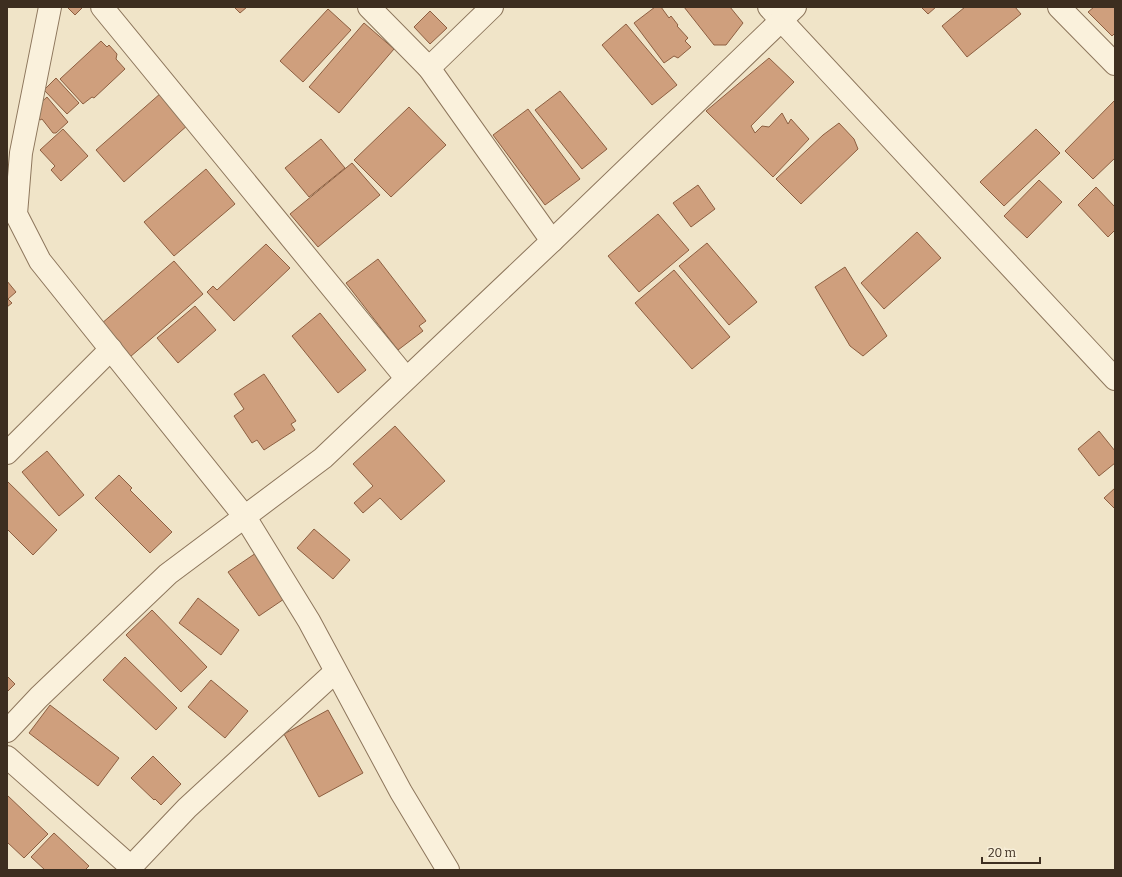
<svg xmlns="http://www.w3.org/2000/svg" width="1122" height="877" viewBox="0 0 1122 877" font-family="Bitter,serif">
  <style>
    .building { fill: #cf9f7d; stroke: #8d5f41 }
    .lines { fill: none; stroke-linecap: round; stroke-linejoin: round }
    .minor-casing { stroke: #8d765c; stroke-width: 24 }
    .minor { stroke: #faf1dc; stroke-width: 22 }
  </style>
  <rect width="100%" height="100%" fill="#f0e4c8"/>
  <g class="building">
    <path d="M 67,7 L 83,7 L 75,15 Z"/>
    <path d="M 234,7 L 247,7 L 240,13 Z"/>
    <path d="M 655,7 L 661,7 L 669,18 L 671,16 L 678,25 L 677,26 L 688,38 L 685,41 L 691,47 L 678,58 L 674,56 L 664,63 L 634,23 Z"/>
    <path d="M 684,7 L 730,7 L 743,23 L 726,45 L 714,45 Z"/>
    <path d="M 921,7 L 936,7 L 928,14 Z"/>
    <path d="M 965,7 L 1015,7 L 1021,14 L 967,57 L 942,26 Z"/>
    <path d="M 1094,7 L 1115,7 L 1115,33 L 1112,36 L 1088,12 Z"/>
    <path d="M 328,9 L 351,30 L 303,82 L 280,61 Z"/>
    <path d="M 430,11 L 447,28 L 430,44 L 414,27 Z"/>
    <path d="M 364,23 L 394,49 L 339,113 L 309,87 Z"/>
    <path d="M 626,24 L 677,85 L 652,105 L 602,45 Z"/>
    <path d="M 101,41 L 107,47 L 109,45 L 117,54 L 116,59 L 125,69 L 94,98 L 92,97 L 83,104 L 60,79 Z"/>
    <path d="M 769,58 L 794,82 L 751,126 L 755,133 L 762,126 L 769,127 L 782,113 L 788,124 L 791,119 L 809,139 L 773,177 L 706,111 Z"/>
    <path d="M 56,78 L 79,103 L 67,114 L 44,90 Z"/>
    <path d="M 560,91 L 607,149 L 582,169 L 535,110 Z"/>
    <path d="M 161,93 L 189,124 L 124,182 L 96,150 Z"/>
    <path d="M 47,97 L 68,122 L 56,133 L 53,133 L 42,119 L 40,120 L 34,113 L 36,107 Z"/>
    <path d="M 1115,100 L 1115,158 L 1093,179 L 1065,151 Z"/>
    <path d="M 409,107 L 446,145 L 391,197 L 354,160 Z"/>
    <path d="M 528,109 L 580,179 L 545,205 L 493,135 Z"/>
    <path d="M 839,123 L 854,139 L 858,149 L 801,204 L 776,179 L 823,135 Z"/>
    <path d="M 63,129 L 88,156 L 61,181 L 51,170 L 55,166 L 40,150 Z"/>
    <path d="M 1036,129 L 1060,153 L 1004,206 L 980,182 Z"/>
    <path d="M 321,139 L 345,168 L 309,197 L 285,168 Z"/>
    <path d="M 352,163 L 380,195 L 318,247 L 290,214 Z"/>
    <path d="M 206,169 L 235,204 L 174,256 L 144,222 Z"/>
    <path d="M 1039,180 L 1062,202 L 1027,238 L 1004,216 Z"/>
    <path d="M 698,185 L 715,209 L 691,227 L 673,203 Z"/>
    <path d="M 1096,187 L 1115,207 L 1115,230 L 1108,237 L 1078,205 Z"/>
    <path d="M 658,214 L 689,250 L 639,292 L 608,256 Z"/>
    <path d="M 917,232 L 941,258 L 884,309 L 861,283 Z"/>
    <path d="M 707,243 L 757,302 L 729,325 L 679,266 Z"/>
    <path d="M 266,244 L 290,268 L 234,321 L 207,292 L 213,286 L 217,290 Z"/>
    <path d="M 378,259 L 426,321 L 419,326 L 423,331 L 398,350 L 346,283 Z"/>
    <path d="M 174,261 L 203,294 L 130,357 L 101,324 Z"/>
    <path d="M 845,267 L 887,336 L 863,356 L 850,346 L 815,287 Z"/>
    <path d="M 674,270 L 730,337 L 692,369 L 635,303 Z"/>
    <path d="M 7,281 L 16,292 L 8,299 L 12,303 L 7,307 Z"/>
    <path d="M 195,306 L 216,330 L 178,363 L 157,338 Z"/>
    <path d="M 320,313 L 366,370 L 338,393 L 292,336 Z"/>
    <path d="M 264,374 L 296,421 L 291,424 L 295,430 L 264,450 L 257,440 L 252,443 L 234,416 L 244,409 L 234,394 Z"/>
    <path d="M 395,426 L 445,481 L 401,520 L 380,498 L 363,513 L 354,503 L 373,486 L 353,464 Z"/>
    <path d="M 1099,431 L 1115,451 L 1115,463 L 1099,476 L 1078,449 Z"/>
    <path d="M 47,451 L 84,495 L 59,516 L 22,472 Z"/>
    <path d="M 119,475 L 132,488 L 130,490 L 172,532 L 150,553 L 95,498 Z"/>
    <path d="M 7,481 L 57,530 L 33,555 L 7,529 Z"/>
    <path d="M 1115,488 L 1115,509 L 1104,498 Z"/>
    <path d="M 314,529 L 350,560 L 333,579 L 297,548 Z"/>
    <path d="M 256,553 L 287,597 L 259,616 L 228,572 Z"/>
    <path d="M 198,598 L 239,630 L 221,655 L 179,623 Z"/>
    <path d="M 152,610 L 207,667 L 181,692 L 126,635 Z"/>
    <path d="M 125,657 L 177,708 L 156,730 L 103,680 Z"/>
    <path d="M 7,676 L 15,684 L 7,692 Z"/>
    <path d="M 211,680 L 248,711 L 225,738 L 188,707 Z"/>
    <path d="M 50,705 L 119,758 L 98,786 L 29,733 Z"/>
    <path d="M 328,710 L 363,773 L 319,797 L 284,734 Z"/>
    <path d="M 153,756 L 181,784 L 161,805 L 155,799 L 154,800 L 131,778 Z"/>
    <path d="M 7,795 L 48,834 L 24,858 L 7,842 Z"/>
    <path d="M 54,833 L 89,866 L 85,870 L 45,870 L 31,857 Z"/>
  </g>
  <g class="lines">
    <g class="minor-casing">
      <g id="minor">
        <path d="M 50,7 L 21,153 L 16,214 L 40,261 L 245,517 L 309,621 L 401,792 L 448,870"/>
        <path d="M 102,7 L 406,378"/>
        <path d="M 369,7 L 429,68 L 552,241"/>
        <path d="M 769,7 L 1115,379"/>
        <path d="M 1059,7 L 1115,64"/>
        <path d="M 429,68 L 492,7"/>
        <path d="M 7,453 L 111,349"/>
        <path d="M 7,731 L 39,697 L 168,574 L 323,458 L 552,241 L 795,7"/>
        <path d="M 7,757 L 131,867"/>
        <path d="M 128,870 L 187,808 L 335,672"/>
      </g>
    </g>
    <use href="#minor" class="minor"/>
  </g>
  <rect width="1122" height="877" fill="none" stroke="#3d2e20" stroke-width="16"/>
  <path d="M982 857v6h58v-6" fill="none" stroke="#3d2e20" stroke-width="2"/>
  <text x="988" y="857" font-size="12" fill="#3d2e20" stroke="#f7eed8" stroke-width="3" paint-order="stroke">20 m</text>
</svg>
